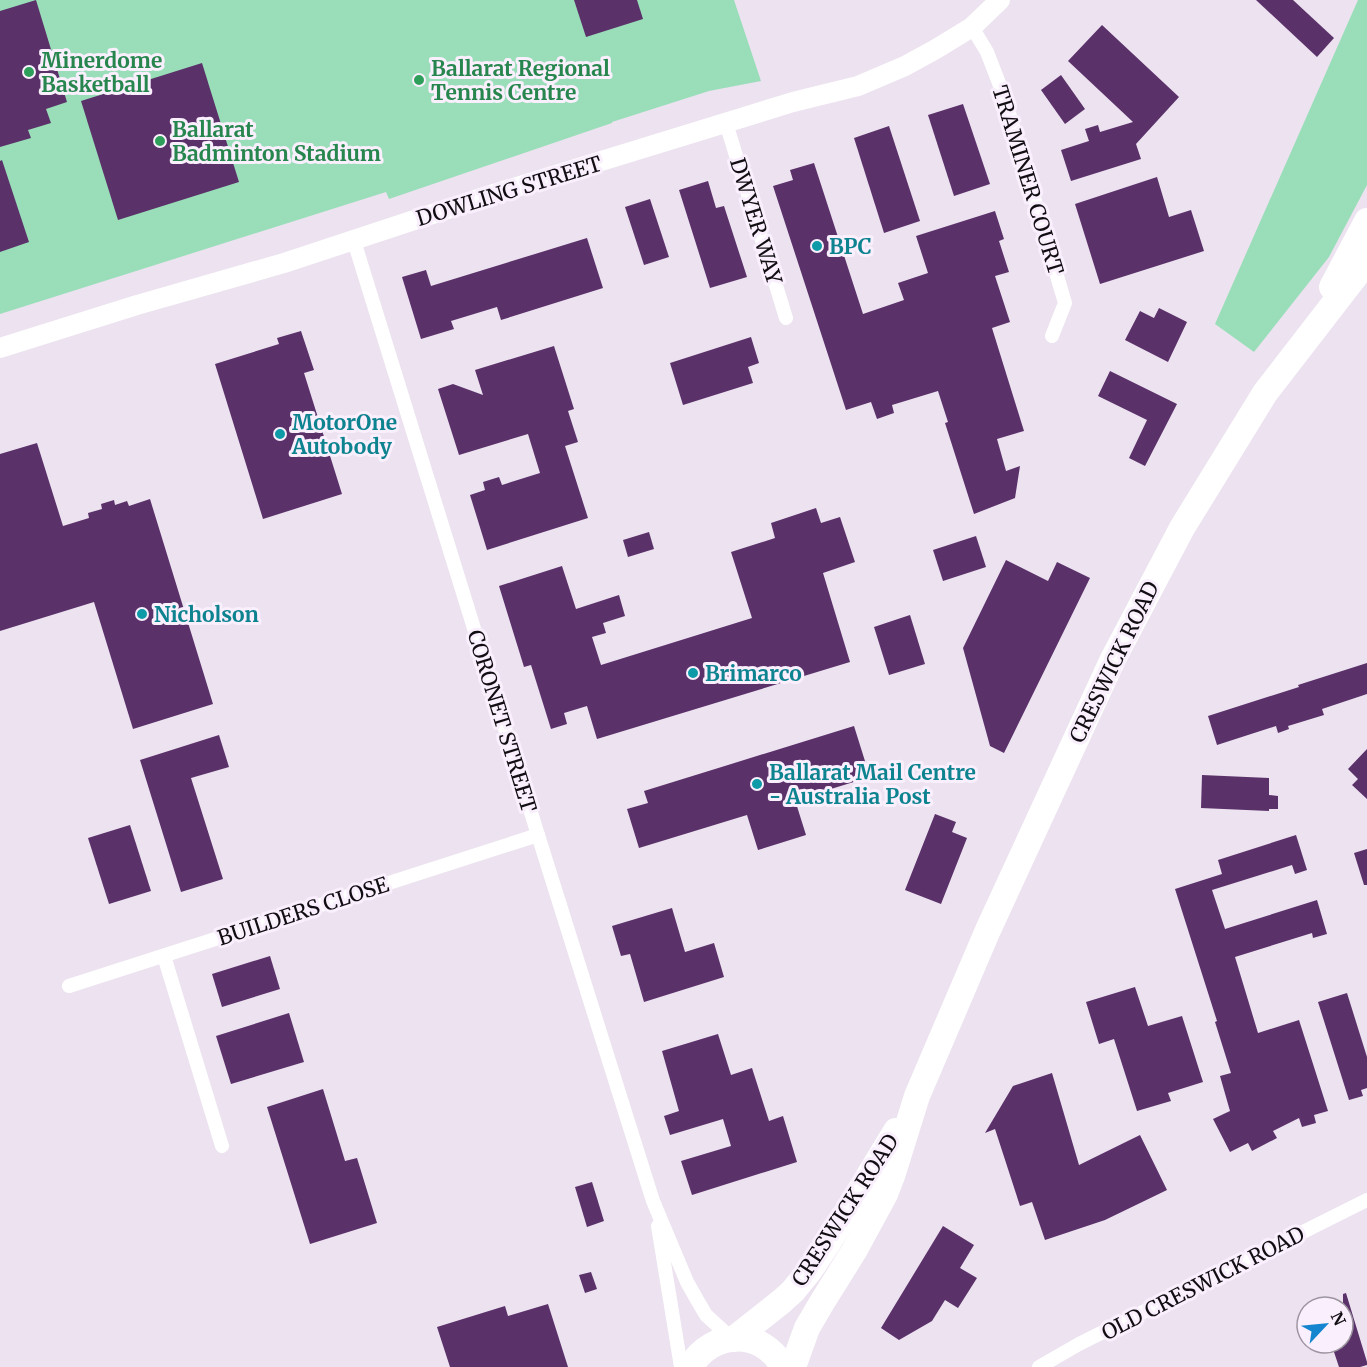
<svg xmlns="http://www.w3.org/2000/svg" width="1367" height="1367" viewBox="0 0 1367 1367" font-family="Merriweather,serif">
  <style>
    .green { fill: #9adeb9 }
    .building { fill: #5b316a }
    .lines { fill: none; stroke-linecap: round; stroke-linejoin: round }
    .street { stroke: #fff; stroke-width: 14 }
    .secondary { stroke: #fff; stroke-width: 20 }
    .highway { stroke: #fff; stroke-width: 26 }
    .leisure-dot { fill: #2e9e5b; stroke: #f9effd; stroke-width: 2 }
    .culture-dot { fill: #0f9aa8; stroke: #f9effd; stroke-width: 2 }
    .labels { text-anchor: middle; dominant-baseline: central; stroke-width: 6; stroke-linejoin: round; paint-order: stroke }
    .leisure-label { font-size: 21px; font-weight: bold; fill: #27864d; stroke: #f9effd; text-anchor: start }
    .street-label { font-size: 21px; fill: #110d12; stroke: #f9effd }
    .culture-label { font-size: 21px; font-weight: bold; fill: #0d838f; stroke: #f9effd; text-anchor: start }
  </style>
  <rect width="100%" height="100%" fill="#ece2f0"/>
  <g class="green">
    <path d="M 0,0 L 734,0 L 761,81 L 709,91 L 612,122 L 612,123 L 389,199 L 386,192 L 0,314 Z"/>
    <path d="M 1358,0 L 1367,0 L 1367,185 L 1329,257 L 1254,352 L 1215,324 Z"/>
  </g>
  <g class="building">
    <path d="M 36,0 L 67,102 L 46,109 L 51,123 L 28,130 L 31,138 L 0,147 L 0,11 Z"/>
    <path d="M 574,0 L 637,0 L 643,19 L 586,37 Z"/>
    <path d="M 1256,0 L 1293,0 L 1334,38 L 1317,57 Z"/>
    <path d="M 1102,25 L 1179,97 L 1136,144 L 1141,159 L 1071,181 L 1061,150 L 1089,141 L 1085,129 L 1098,125 L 1100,132 L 1133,122 L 1068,61 Z"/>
    <path d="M 202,63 L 239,182 L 118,220 L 81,101 Z"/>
    <path d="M 1061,75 L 1085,109 L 1065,124 L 1041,90 Z"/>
    <path d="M 963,104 L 990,184 L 954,196 L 928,115 Z"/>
    <path d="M 889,126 L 920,221 L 884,233 L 854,138 Z"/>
    <path d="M 2,160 L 29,242 L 0,252 L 0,161 Z"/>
    <path d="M 814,163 L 863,314 L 904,300 L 898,283 L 928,273 L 916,236 L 995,211 L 1004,239 L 999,241 L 1009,272 L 995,276 L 1010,322 L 992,328 L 1024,431 L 997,439 L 1006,471 L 1020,466 L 1015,498 L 974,514 L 945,423 L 948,422 L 938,391 L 892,405 L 894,413 L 877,419 L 871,402 L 846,410 L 773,186 L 793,180 L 790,170 Z"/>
    <path d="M 1157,177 L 1169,217 L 1191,210 L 1204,251 L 1100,284 L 1075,204 Z"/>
    <path d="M 708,181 L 716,208 L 724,206 L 747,277 L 710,288 L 679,190 Z"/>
    <path d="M 650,199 L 669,257 L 644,265 L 625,207 Z"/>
    <path d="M 587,238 L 603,288 L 501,320 L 497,307 L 451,321 L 454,329 L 421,339 L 402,277 L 426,270 L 431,286 Z"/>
    <path d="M 1159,308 L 1187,322 L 1168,362 L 1125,340 L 1140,311 L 1154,318 Z"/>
    <path d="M 301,331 L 314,370 L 304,373 L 342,494 L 263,519 L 215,364 L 279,344 L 277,338 Z"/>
    <path d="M 751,337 L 759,363 L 748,367 L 753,383 L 683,405 L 670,363 Z"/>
    <path d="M 554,346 L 574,409 L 568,411 L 578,442 L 565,446 L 588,518 L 487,550 L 470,495 L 485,490 L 483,482 L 499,477 L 502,485 L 540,473 L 528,434 L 459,455 L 438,389 L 453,384 L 483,395 L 475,370 Z"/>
    <path d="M 1110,371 L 1177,404 L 1145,466 L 1129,458 L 1147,420 L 1098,396 Z"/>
    <path d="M 37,443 L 63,526 L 89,518 L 88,513 L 102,509 L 101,504 L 114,500 L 115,505 L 127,501 L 129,506 L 150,499 L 213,704 L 133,729 L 94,602 L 0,631 L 0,454 Z"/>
    <path d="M 816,508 L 821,523 L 840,517 L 855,562 L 823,573 L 850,662 L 597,739 L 587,706 L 564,713 L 567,724 L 551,729 L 531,665 L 524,667 L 499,586 L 562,566 L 576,609 L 619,595 L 625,616 L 603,623 L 606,633 L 592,637 L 601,665 L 752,618 L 731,552 L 775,538 L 771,523 Z"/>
    <path d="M 649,532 L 654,549 L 628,557 L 623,540 Z"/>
    <path d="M 976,536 L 986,567 L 943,581 L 933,550 Z"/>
    <path d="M 1006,560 L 1048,581 L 1057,562 L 1090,578 L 1004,753 L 990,746 L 963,648 Z"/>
    <path d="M 910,615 L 925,664 L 889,675 L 874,627 Z"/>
    <path d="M 1367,663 L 1367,694 L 1322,709 L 1324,715 L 1288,726 L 1289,729 L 1278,733 L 1276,726 L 1217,745 L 1208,716 L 1299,687 L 1298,685 Z"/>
    <path d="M 854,726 L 870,777 L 795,800 L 806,835 L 758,850 L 747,815 L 639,848 L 627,809 L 648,803 L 644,791 Z"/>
    <path d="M 219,735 L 229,767 L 191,778 L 223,879 L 181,892 L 140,760 Z"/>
    <path d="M 1367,749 L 1367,799 L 1352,785 L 1358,779 L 1348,769 Z"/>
    <path d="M 1202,775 L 1269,778 L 1269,795 L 1278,796 L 1278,809 L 1269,809 L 1269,811 L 1201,808 Z"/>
    <path d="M 935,814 L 956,822 L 952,832 L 967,838 L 941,904 L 905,890 Z"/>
    <path d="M 130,825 L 151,891 L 109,904 L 88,838 Z"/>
    <path d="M 1296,835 L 1307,870 L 1295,874 L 1292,865 L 1212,890 L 1225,929 L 1317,900 L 1327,934 L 1313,938 L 1312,933 L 1235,957 L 1258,1033 L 1299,1020 L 1328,1111 L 1314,1115 L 1316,1123 L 1302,1127 L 1299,1118 L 1273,1131 L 1277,1138 L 1252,1151 L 1248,1143 L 1230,1152 L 1213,1119 L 1230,1111 L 1220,1076 L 1231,1073 L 1215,1022 L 1217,1021 L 1175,889 L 1222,874 L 1218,860 Z"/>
    <path d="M 1367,849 L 1367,885 L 1364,885 L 1354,853 Z"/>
    <path d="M 672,908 L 685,952 L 714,943 L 724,977 L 644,1002 L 630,954 L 621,956 L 612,926 Z"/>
    <path d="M 270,956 L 280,989 L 222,1007 L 212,974 Z"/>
    <path d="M 1135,987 L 1148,1026 L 1182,1016 L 1203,1082 L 1168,1093 L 1171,1101 L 1137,1111 L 1114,1039 L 1099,1044 L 1086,1002 Z"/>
    <path d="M 1347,993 L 1367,1057 L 1367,1088 L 1361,1090 L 1363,1096 L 1349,1100 L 1318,1002 Z"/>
    <path d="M 289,1013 L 304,1062 L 231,1084 L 216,1036 Z"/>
    <path d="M 718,1034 L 731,1075 L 752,1068 L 769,1121 L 783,1116 L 797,1162 L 692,1195 L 681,1161 L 731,1146 L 723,1119 L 670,1135 L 664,1116 L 679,1111 L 662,1051 Z"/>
    <path d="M 1052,1073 L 1079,1165 L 1140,1135 L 1167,1190 L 1105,1220 L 1045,1240 L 1032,1202 L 1020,1206 L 995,1129 L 985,1133 L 1013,1086 Z"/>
    <path d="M 323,1089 L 345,1161 L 357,1158 L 377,1223 L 310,1244 L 267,1107 Z"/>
    <path d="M 592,1182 L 604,1221 L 587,1227 L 575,1187 Z"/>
    <path d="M 943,1226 L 974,1245 L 960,1268 L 977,1278 L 958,1308 L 945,1300 L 932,1321 L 899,1340 L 881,1328 Z"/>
    <path d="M 591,1272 L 597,1289 L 585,1293 L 579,1275 Z"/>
    <path d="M 1346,1293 L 1367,1362 L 1367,1365 L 1360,1367 L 1339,1367 L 1331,1343 L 1343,1343 L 1343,1294 Z"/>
    <path d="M 548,1304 L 568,1367 L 450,1367 L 437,1327 L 505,1306 L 508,1316 Z"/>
  </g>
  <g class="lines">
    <g class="street">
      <path d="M 972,27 L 987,52 L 1004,96 L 1065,303 L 1052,336"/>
      <path d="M 726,123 L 786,318"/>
      <path d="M 354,241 L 538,835 L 653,1201 L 687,1282 L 696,1298 L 706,1315 L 732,1339"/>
      <path d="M 164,956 L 222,1146"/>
      <path d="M 69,986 L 538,835"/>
      <path d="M 658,1226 L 681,1367"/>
      <path d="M 1039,1367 L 1079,1344 L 1367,1200"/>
    </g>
    <path class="secondary" d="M 0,348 L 137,305 L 284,263 L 484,197 L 793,102 L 858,86 L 905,66 L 936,49 L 972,27 L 1000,0"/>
    <g class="highway">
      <path d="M 1332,287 L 1367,221"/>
      <path d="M 734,1339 L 782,1301 L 793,1291 L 810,1270 L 828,1243 L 896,1131"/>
      <path d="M 690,1367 C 712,1330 762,1328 783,1367"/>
      <path d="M 793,1367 L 807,1328 L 821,1304 L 854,1251 L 885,1194 L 893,1173 L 917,1096 L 988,930 L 1113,659 L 1182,528 L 1265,393 L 1367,261"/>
    </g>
  </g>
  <g class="leisure-dot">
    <circle cx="29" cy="72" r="6"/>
    <circle cx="419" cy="80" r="6"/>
    <circle cx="160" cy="141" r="6"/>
  </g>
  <g class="culture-dot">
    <circle cx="817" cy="246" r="6"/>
    <circle cx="280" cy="434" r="6"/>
    <circle cx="142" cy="614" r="6"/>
    <circle cx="693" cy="673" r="6"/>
    <circle cx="757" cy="784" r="6"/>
  </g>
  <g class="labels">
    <g class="leisure-label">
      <text x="41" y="60">Minerdome<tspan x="41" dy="24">Basketball</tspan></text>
      <text x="431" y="68">Ballarat Regional<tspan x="431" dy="24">Tennis Centre</tspan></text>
      <text x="172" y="129">Ballarat<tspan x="172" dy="24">Badminton Stadium</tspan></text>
    </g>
    <g class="street-label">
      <text transform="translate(1028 180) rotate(73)">TRAMINER COURT</text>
      <text transform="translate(509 191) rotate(-17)">DOWLING STREET</text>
      <text transform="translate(756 221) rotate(73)">DWYER WAY</text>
      <text transform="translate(1114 662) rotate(-64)">CRESWICK ROAD</text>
      <text transform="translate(502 721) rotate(73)">CORONET STREET</text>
      <text transform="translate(303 911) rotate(-18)">BUILDERS CLOSE</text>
      <text transform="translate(845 1210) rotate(-57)">CRESWICK ROAD</text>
      <text transform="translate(1203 1283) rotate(-27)">OLD CRESWICK ROAD</text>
    </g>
    <g class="culture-label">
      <text x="829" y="246">BPC</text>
      <text x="292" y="422">MotorOne<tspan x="292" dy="24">Autobody</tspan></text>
      <text x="154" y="614">Nicholson</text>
      <text x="705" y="673">Brimarco</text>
      <text x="769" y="772">Ballarat Mail Centre<tspan x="769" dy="24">- Australia Post</tspan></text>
    </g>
  </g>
  <g transform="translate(1325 1325) rotate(64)"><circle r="28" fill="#f9effd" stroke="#9c959f" stroke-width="1.5"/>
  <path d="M0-4.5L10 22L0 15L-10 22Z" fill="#1485ce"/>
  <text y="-9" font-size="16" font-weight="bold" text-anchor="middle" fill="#110d12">N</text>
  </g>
</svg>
